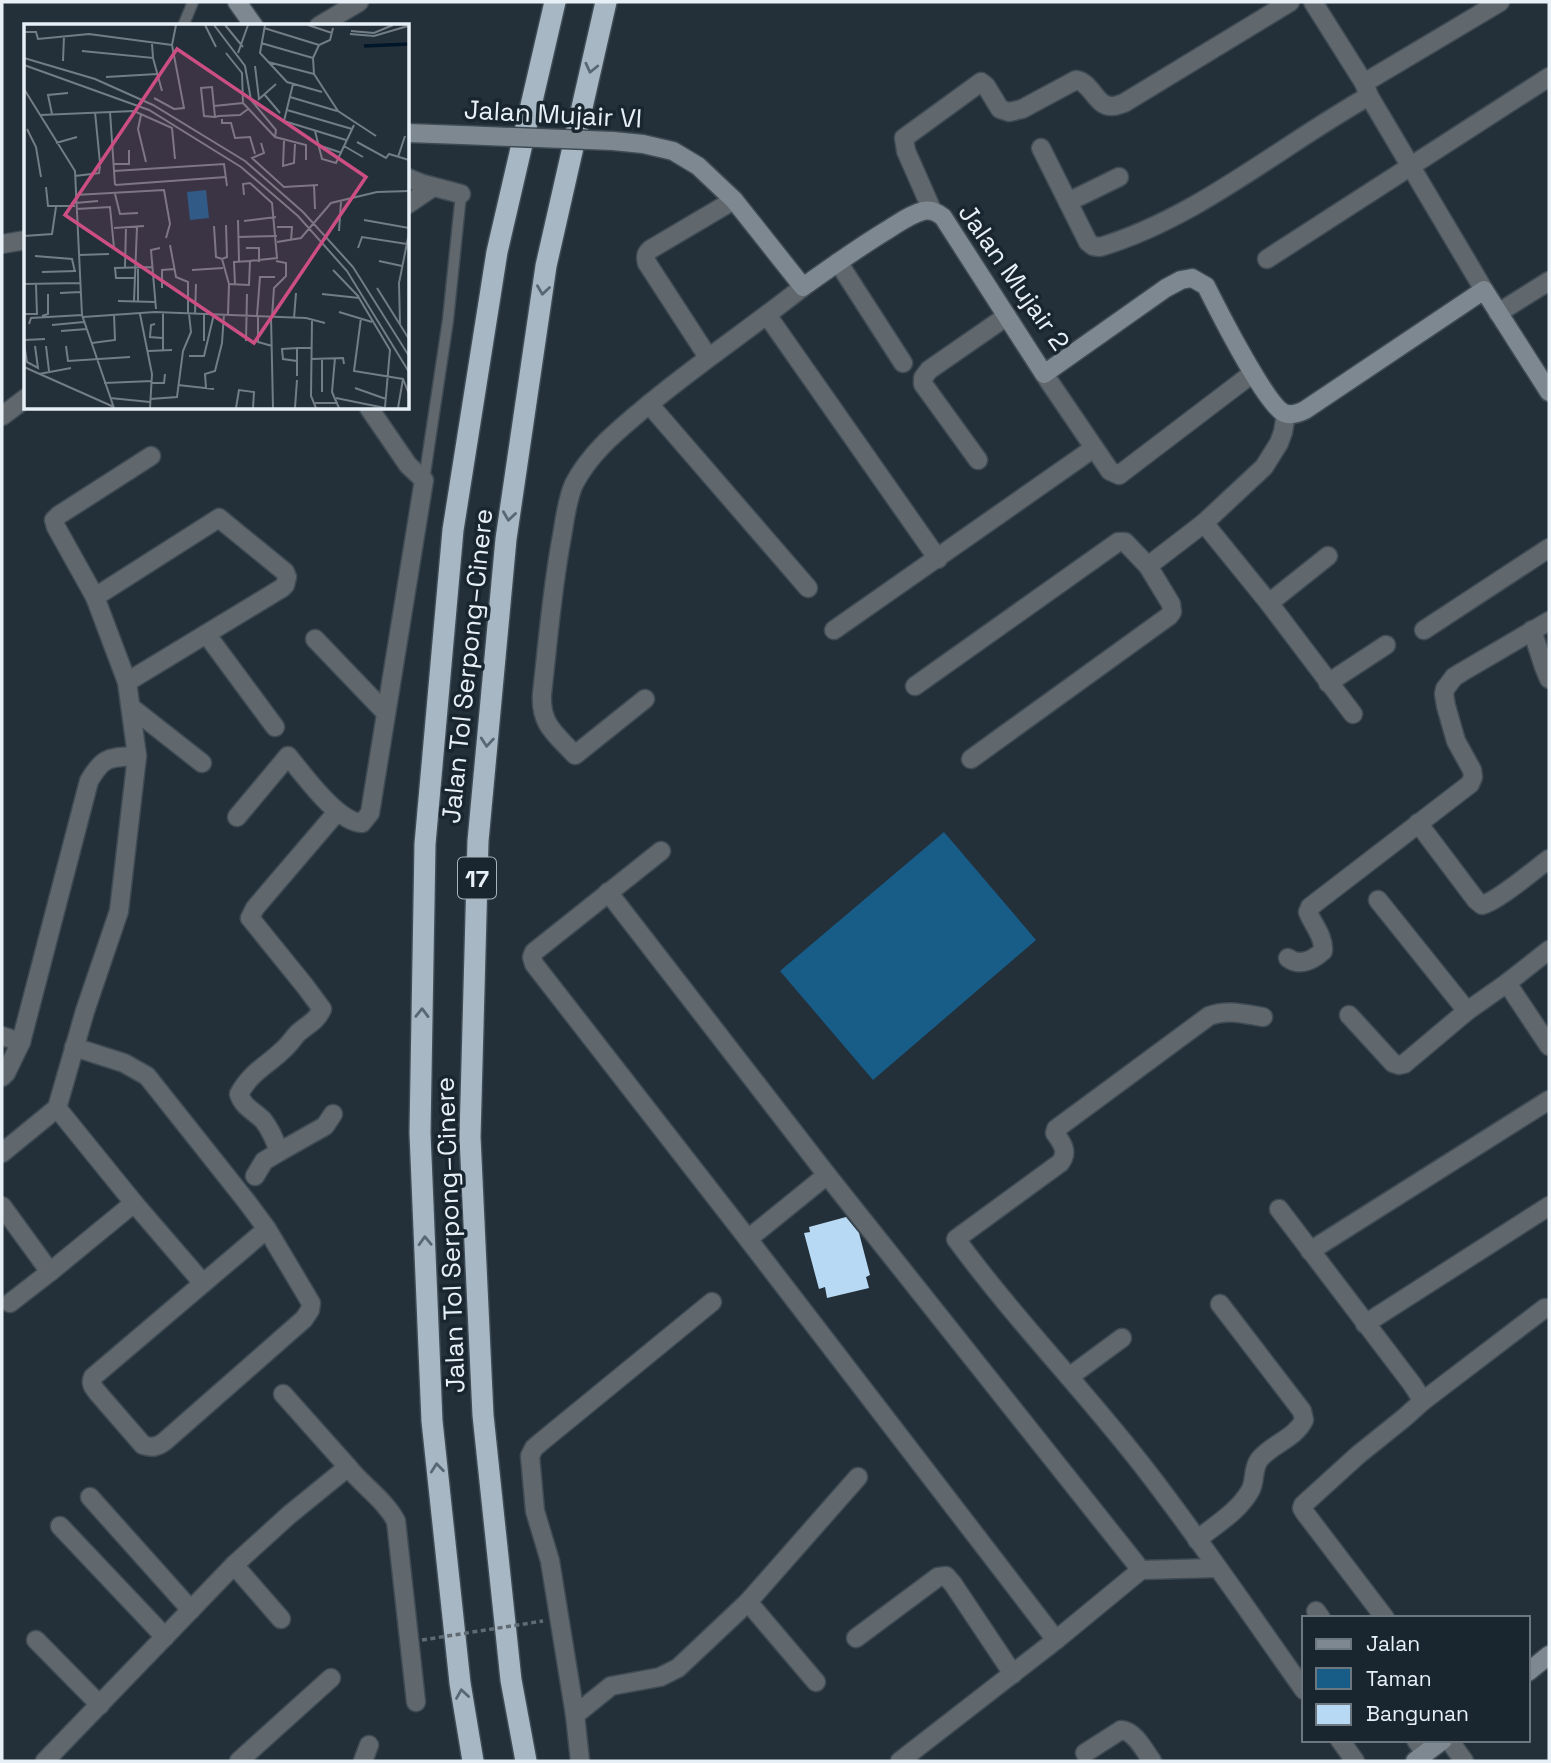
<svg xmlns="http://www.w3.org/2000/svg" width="1551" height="1763" viewBox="0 0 1551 1763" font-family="'Space Grotesk',sans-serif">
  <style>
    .green { fill: #185c88 }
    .building { fill: #b8d9f3 }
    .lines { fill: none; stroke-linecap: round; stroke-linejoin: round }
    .lane-casing { stroke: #3f4b54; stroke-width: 13 }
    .street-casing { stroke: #3f4b54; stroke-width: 21 }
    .secondary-casing { stroke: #3f4b54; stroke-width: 21 }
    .highway-casing { stroke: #3f4b54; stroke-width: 24 }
    .lane { stroke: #61686d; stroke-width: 10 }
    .street { stroke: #61686d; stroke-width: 18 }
    .secondary { stroke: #7e8891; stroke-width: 18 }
    .highway { stroke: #a7b7c4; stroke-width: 21 }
    .secondary-bridge-casing { stroke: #3f4b54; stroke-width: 21; stroke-linecap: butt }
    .path-bridge { stroke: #5f6a73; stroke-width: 3.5; stroke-dasharray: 5 3.5; stroke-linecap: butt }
    .secondary-bridge { stroke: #7e8891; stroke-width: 18 }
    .oneway { stroke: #596773 }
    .labels { text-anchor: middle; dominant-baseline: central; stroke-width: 7; stroke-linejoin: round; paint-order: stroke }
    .shield { fill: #192630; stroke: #aab3bb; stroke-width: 2 }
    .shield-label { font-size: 24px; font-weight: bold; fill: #e8f0f7 }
    .street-label { font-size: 26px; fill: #e8f0f7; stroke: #192630 }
    .inset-river { fill: none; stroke: #001629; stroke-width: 3.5 }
    .inset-road { fill: none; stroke: #727d86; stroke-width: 2 }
    .view { fill: #cc4e82; fill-opacity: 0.15; stroke: #cc4e82; stroke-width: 3.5 }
    .inset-edge { fill: none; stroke: #e8f0f7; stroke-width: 3.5 }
  </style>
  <rect width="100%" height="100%" fill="#23303a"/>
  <path class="green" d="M 944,832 L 1036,940 L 873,1080 L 780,971 Z"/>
  <path class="building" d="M 846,1217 L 859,1233 L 870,1275 L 866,1277 L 869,1288 L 827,1298 L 825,1287 L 819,1289 L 804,1233 L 810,1232 L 809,1227 Z"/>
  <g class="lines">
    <g class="lane-casing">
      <g id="lane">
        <path d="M 183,26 L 193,2"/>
        <path d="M 424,480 L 448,320 L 461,194"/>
      </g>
    </g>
    <g class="street-casing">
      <g id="street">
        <path d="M 1313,2 L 1364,83 L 1369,96 L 1484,290"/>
        <path d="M 319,26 L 359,2"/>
        <path d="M 1364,83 L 1500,2"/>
        <path d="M 1041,148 L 1088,242 L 1093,246 L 1100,247 C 1199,217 1280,146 1369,96"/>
        <path d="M 408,178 L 423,184 L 461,194"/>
        <path d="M 1068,202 L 1119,177"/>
        <path d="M 408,204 L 433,187"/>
        <path d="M 932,210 L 906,151 L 904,138 L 981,82 L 986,86 L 1000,109 L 1009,112 L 1022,109 L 1076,80 C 1092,82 1096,108 1113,106 C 1117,106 1120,104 1124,103 L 1290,2"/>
        <path d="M 2,244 L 26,240"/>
        <path d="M 1267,259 L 1549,77"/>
        <path d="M 838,262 L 903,363"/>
        <path d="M 1498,313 L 1549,281"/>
        <path d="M 767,315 L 938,559"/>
        <path d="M 708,357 L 647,263 C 645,256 646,253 651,249 L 734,200"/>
        <path d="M 1044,374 L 1110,471 L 1119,475 L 1253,373"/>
        <path d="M 649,404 L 808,588"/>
        <path d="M 2,416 L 26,398"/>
        <path d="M 978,460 L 923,384 L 923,378 L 929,370 L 1007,316"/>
        <path d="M 1204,523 L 1269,603 L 1353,714"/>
        <path d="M 1148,566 L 1204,523 L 1264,467 L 1279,443 L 1283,432 L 1286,414"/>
        <path d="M 95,597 L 219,518 L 285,572 L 287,577 L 285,585 L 282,588 L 127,682"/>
        <path d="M 1269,603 L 1328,556"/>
        <path d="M 834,630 L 1094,448"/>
        <path d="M 1424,630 L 1549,548"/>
        <path d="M 1532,630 L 1544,667 L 1549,679"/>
        <path d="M 207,635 L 275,727"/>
        <path d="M 315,639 L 385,712"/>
        <path d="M 1328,683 L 1386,645"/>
        <path d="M 915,686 L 1118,542 L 1125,542 L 1148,566 L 1171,604 L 1172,612 L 1169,616 L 971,759"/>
        <path d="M 645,699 L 575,755 C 556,734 540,725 542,694 C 548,641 552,588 562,536 C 565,519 567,499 574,484 C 590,453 616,432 642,410 C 694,366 750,329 803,287"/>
        <path d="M 132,708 L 202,763"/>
        <path d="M 237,817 L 288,756 C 304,775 337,822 362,823 L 370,813 L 424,480 L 408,465 L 369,408"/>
        <path d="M 1418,823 L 1476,900 L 1482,905 C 1498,901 1534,870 1549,859"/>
        <path d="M 661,851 L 534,952 L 532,957 L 534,964 L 748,1239 L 1056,1640"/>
        <path d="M 608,892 L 827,1175 L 1141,1570"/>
        <path d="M 1378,900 L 1467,1011"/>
        <path d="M 1288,958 C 1300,967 1313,960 1323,951 C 1324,936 1313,925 1308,912 L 1310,907 L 1470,784 L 1473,777 L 1472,770 L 1456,741 L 1446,706 L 1444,694 L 1445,689 L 1454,677 L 1462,672 L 1549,621"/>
        <path d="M 1507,983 L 1549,1046"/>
        <path d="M 1349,1015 L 1393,1063 L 1399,1065 L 1404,1064 L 1467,1011 L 1507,983 L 1549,950"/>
        <path d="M 1263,1017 C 1244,1014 1227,1009 1209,1016 L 1056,1129 L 1055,1133 C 1062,1143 1069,1152 1060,1163 L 956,1239 C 1016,1321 1087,1393 1149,1474 C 1203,1544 1253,1618 1304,1690"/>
        <path d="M 2,1036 L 21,1042"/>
        <path d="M 74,1047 L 124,1063 L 147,1076 L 247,1202 L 267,1229 L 311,1303 L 310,1310 L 304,1319 L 164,1442 C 157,1447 152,1448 143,1445 L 97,1392 C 93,1387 90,1383 93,1377 L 267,1229"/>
        <path d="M 2,1077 L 6,1073 L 21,1042 L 89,781 C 104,755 110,758 137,756"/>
        <path d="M 57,1108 L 134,1203 L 202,1282"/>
        <path d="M 279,1152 L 325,1126 L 333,1114"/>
        <path d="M 2,1153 L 57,1108 L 85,1011 L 119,911 L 137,756 L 127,682 L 95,597 L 56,527 L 54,520 L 59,515 L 151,456"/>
        <path d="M 255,1176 L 264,1161 L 279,1152 C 275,1140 271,1130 263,1120 C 254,1111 243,1107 239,1094 C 252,1070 269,1065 287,1046 C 291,1042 294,1037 298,1033 C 307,1025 317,1021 322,1009 L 305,986 L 250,918 L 255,908 L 337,812"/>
        <path d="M 2,1206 L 50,1272"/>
        <path d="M 1279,1209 L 1412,1384 L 1423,1401"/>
        <path d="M 748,1239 L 827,1175"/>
        <path d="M 1310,1251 L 1549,1100"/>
        <path d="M 10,1303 L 50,1272 L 134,1203"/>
        <path d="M 1365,1324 L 1549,1206"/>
        <path d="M 1069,1377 L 1122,1338"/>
        <path d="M 283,1394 L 348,1467"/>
        <path d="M 90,1497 L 191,1610"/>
        <path d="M 60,1526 L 165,1637"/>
        <path d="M 1197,1540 C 1215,1525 1238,1512 1250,1491 C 1256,1481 1252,1470 1259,1460 C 1271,1444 1295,1439 1304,1420 L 1302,1411 L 1220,1304"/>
        <path d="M 234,1565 L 281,1619"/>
        <path d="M 1141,1570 L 1216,1568"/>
        <path d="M 748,1602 L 816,1682"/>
        <path d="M 1316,1611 L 1321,1618"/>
        <path d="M 1385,1618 L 1305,1513 L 1302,1508 L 1303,1505 L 1358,1455 L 1404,1418 L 1423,1401 L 1545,1308"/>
        <path d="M 856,1638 L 938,1577 L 946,1576 L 953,1584 L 1013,1674"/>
        <path d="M 36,1640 L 100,1705"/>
        <path d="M 575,1715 L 611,1686 L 660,1677 L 678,1668 L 748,1602 L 858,1477"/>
        <path d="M 1340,1740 L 1355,1761"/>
        <path d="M 1416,1740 L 1425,1754"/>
        <path d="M 1449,1740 L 1464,1761"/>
        <path d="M 1085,1753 L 1121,1730 C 1135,1731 1144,1750 1152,1761"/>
        <path d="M 45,1761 L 234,1565 L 289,1515 L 348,1467 C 363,1486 385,1500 396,1521 L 416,1702"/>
        <path d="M 239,1761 L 331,1678"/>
        <path d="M 363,1761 L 369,1745"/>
        <path d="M 580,1761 L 575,1715 L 550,1561 L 535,1511 L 530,1456 L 534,1448 L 541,1442 L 712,1302"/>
        <path d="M 900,1761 L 1056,1640 L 1141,1570"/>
      </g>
    </g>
    <g class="secondary-casing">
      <g id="secondary">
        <path d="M 237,2 L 254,26"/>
        <path d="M 408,133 L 462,135"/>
        <path d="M 613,141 L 643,144 L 673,151 L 698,166 L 734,200 L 803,287 C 831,267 859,247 889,229 C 900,222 911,214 923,211 C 931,209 937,212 943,217 L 1044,374 L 1166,288 L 1181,280 L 1192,278 L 1206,286 C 1217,308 1266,405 1284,413 C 1291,416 1299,413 1305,410 L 1484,290 L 1549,392"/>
        <path d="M 1528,1672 L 1549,1655"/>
        <path d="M 1415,1761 L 1443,1740"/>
      </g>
    </g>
    <g class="highway-casing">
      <g id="highway">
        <path d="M 473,1761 L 460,1683 L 432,1421 L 420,1133 L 425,844 L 453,530 L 497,252 L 555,2"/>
        <path d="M 526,1761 L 511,1680 L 483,1415 L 470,1137 L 478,841 L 506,539 L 546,266 L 606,2"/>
      </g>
    </g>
    <use href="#lane" class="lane"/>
    <use href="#street" class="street"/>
    <use href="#secondary" class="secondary"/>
    <use href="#highway" class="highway"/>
    <g class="secondary-bridge-casing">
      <path id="secondary-bridge" d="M 462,135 L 613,141"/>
    </g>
    <path class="path-bridge" d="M 422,1640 L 543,1621"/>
    <use href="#secondary-bridge" class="secondary-bridge"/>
  </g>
  <defs><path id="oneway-chevron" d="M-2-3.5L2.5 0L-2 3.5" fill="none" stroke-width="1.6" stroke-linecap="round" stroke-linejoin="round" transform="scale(1.75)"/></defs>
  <g class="oneway">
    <use href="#oneway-chevron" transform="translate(591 68) rotate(103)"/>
    <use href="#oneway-chevron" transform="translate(543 290) rotate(98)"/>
    <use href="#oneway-chevron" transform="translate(509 516) rotate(98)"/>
    <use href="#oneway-chevron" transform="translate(487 742) rotate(95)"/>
    <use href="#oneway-chevron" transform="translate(422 1013) rotate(-89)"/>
    <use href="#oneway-chevron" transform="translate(425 1241) rotate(-92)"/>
    <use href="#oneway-chevron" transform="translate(437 1468) rotate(-96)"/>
    <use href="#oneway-chevron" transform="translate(462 1694) rotate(-99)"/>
  </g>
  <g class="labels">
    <rect class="shield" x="458" y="857.5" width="38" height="41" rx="5"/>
    <g class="shield-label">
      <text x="477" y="878">17</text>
    </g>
    <g class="street-label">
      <text transform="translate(553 114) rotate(3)">Jalan Mujair VI</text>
      <text transform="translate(1014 277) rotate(55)">Jalan Mujair 2</text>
      <text transform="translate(467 666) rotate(-84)">Jalan Tol Serpong–Cinere</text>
      <text transform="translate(450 1235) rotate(-92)">Jalan Tol Serpong–Cinere</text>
    </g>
  </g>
  <g transform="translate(24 24)">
    <rect width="385" height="385" fill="#23303a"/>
    <path d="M 182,166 L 185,194 L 166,196 L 163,168 Z" fill="#185c88"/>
    <path class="inset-river" d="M 340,22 L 385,20"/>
    <path class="inset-road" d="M 181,1 L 192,23M 190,1 L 221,42 L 227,76 L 252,106 L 251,113M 201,1 L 219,23M 241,1 L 236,29 L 263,58 L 298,68M 284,1 L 308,9M 240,4 L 295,21M 309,4 L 306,16 L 295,21 L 289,34 L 290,50 L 314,87 L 352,112M 327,7 L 350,9 L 369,1M 0,8 L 12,8 L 14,15 L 65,10 L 148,21M 326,10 L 350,12 L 384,2M 237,19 L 289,34M 58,27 L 129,34 L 128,20M 202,29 L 218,49 L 219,79 L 251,113 L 282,121 L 282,136M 214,29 L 224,1M 0,34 L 71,55 L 129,81 L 221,137 L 279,188 L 329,243 L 385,332M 129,34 L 138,67M 39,37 L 40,12M 244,38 L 290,50M 0,41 L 125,86 L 217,143 L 274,192 L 323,247 L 385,348M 231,42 L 235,75M 82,53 L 133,50M 269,60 L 260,97 L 322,116M 0,65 L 51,147 L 58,291 L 90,384M 240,70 L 256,89M 266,73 L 313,87M 130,74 L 150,85 L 160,84 L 148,21 L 152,1M 234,76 L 252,60M 190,82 L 219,79M 263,86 L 328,105M 71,88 L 76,139M 86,88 L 91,161M 28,90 L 24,71 L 44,69M 17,91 L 110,87 L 148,104 L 151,135M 117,91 L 114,105 L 122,138M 191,93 L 188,63 L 177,64 L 180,92 L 191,93 L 195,92 L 216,91 L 224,85M 198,95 L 198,99 L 207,99 L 211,114 L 226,113 L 231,130M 3,105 L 12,123 L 17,153M 291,107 L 298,135 L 312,139 L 330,101M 260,117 L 259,142 L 270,139 L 271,120M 333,118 L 362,134 L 365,130 L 385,136M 32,119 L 53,113M 237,119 L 240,129 L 228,134 L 260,163 L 294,161M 297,122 L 318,129M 320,122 L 339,133M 374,133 L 381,112M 90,140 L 105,140 L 105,126M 90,147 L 200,140 L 203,162M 51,152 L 75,149 L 76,142M 91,161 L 202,153M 290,161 L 291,185M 22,163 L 24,182 L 51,182M 91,170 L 96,190 L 114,189M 51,171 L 140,166 L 146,200 L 142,214M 51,179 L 74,177M 52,185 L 86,183 L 90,224M 214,196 L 215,237M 340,196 L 385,204M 220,197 L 252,193M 190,202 L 192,233 L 198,235 L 203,233 L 202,201M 253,203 L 268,203 L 267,217M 90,204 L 120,202M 315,207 L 317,178M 0,212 L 28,210 L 32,183M 214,213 L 253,212M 253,218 L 277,214 L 307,179 L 353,168 L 385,167M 146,221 L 152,253 L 164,258 L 164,290M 222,224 L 235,224 L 235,238M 334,224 L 338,213 L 383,220M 55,231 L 85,230M 11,232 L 48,235 L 51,248M 198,235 L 205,260M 355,237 L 378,242M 101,243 L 102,203M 114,245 L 114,277M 168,246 L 199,244M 309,246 L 335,273M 18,248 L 52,247M 110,254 L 92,254 L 91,244 L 128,243M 0,260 L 56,259M 211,260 L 210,238 L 226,237M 138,264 L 138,246 L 151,245M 353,264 L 385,315M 36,269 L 57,268M 298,270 L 335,274 L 366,326 L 361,383M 94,277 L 131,278M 110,277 L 113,203M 132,285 L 127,226 L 136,224M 315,288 L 348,298M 0,290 L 13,290 L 12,261M 116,290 L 128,350 L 126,384M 171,290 L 172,260M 180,290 L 180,317M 204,291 L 205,260 L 225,261 L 226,237 L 253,234 L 248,179 L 226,159 L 219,160 L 220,171M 18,292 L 24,290 L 24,270M 233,292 L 236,253 L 251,253M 59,293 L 131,288 L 282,294 L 301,299M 234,293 L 234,318 L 248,322M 247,293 L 249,384M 248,293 L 250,264 L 262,252 L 262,239 L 252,237M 270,294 L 272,269M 337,294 L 330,347 L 379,355 L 385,370M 288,295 L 287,372 L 292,384M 5,300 L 7,294 L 58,291M 131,300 L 127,301 L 126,313 L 138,314M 376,300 L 375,259 L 385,209M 28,301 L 60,298M 37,307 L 63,305M 0,316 L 21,315M 222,317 L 223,270M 68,319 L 91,316 L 90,290M 0,320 L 3,338 L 14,344 L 11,322M 22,322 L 25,347M 42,322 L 44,337 L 106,333M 273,324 L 258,325 L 259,335 L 273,337M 124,327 L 148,326M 139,327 L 139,289M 165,332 L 180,332 L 190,290M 311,334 L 308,368 L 315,384M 287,335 L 319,334 L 320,340M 0,343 L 90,383M 15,350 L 47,344M 273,352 L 273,324 L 287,324M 80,359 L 128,357M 128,359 L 140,359 L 141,350M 154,361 L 190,365M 182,364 L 181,350 L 191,347 L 198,319 L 200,290M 331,364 L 362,375M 298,368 L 298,334M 86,374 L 126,378M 312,374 L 361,384M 126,375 L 153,373 L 159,327 L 167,308 L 165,290M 291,379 L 314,379M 212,384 L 215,366 L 230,368 L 229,384M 271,384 L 273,356M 374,384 L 379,355"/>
    <path class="view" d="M 153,25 L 342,153 L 230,319 L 41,191 Z"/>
    <rect width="385" height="385" class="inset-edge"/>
  </g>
  <rect width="1551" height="1763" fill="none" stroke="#e8f0f7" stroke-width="7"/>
  <rect x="1302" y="1616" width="228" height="126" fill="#192630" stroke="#6c7780" stroke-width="2"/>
  <rect x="1316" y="1639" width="35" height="10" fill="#7e8891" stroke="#6c7780" stroke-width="2"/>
  <text x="1366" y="1651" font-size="21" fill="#e8f0f7">Jalan</text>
  <rect x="1316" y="1668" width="35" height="21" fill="#185c88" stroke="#6c7780" stroke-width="2"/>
  <text x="1366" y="1686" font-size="21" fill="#e8f0f7">Taman</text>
  <rect x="1316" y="1704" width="35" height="21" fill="#b8d9f3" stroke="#6c7780" stroke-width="2"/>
  <text x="1366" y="1721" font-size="21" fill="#e8f0f7">Bangunan</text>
</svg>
